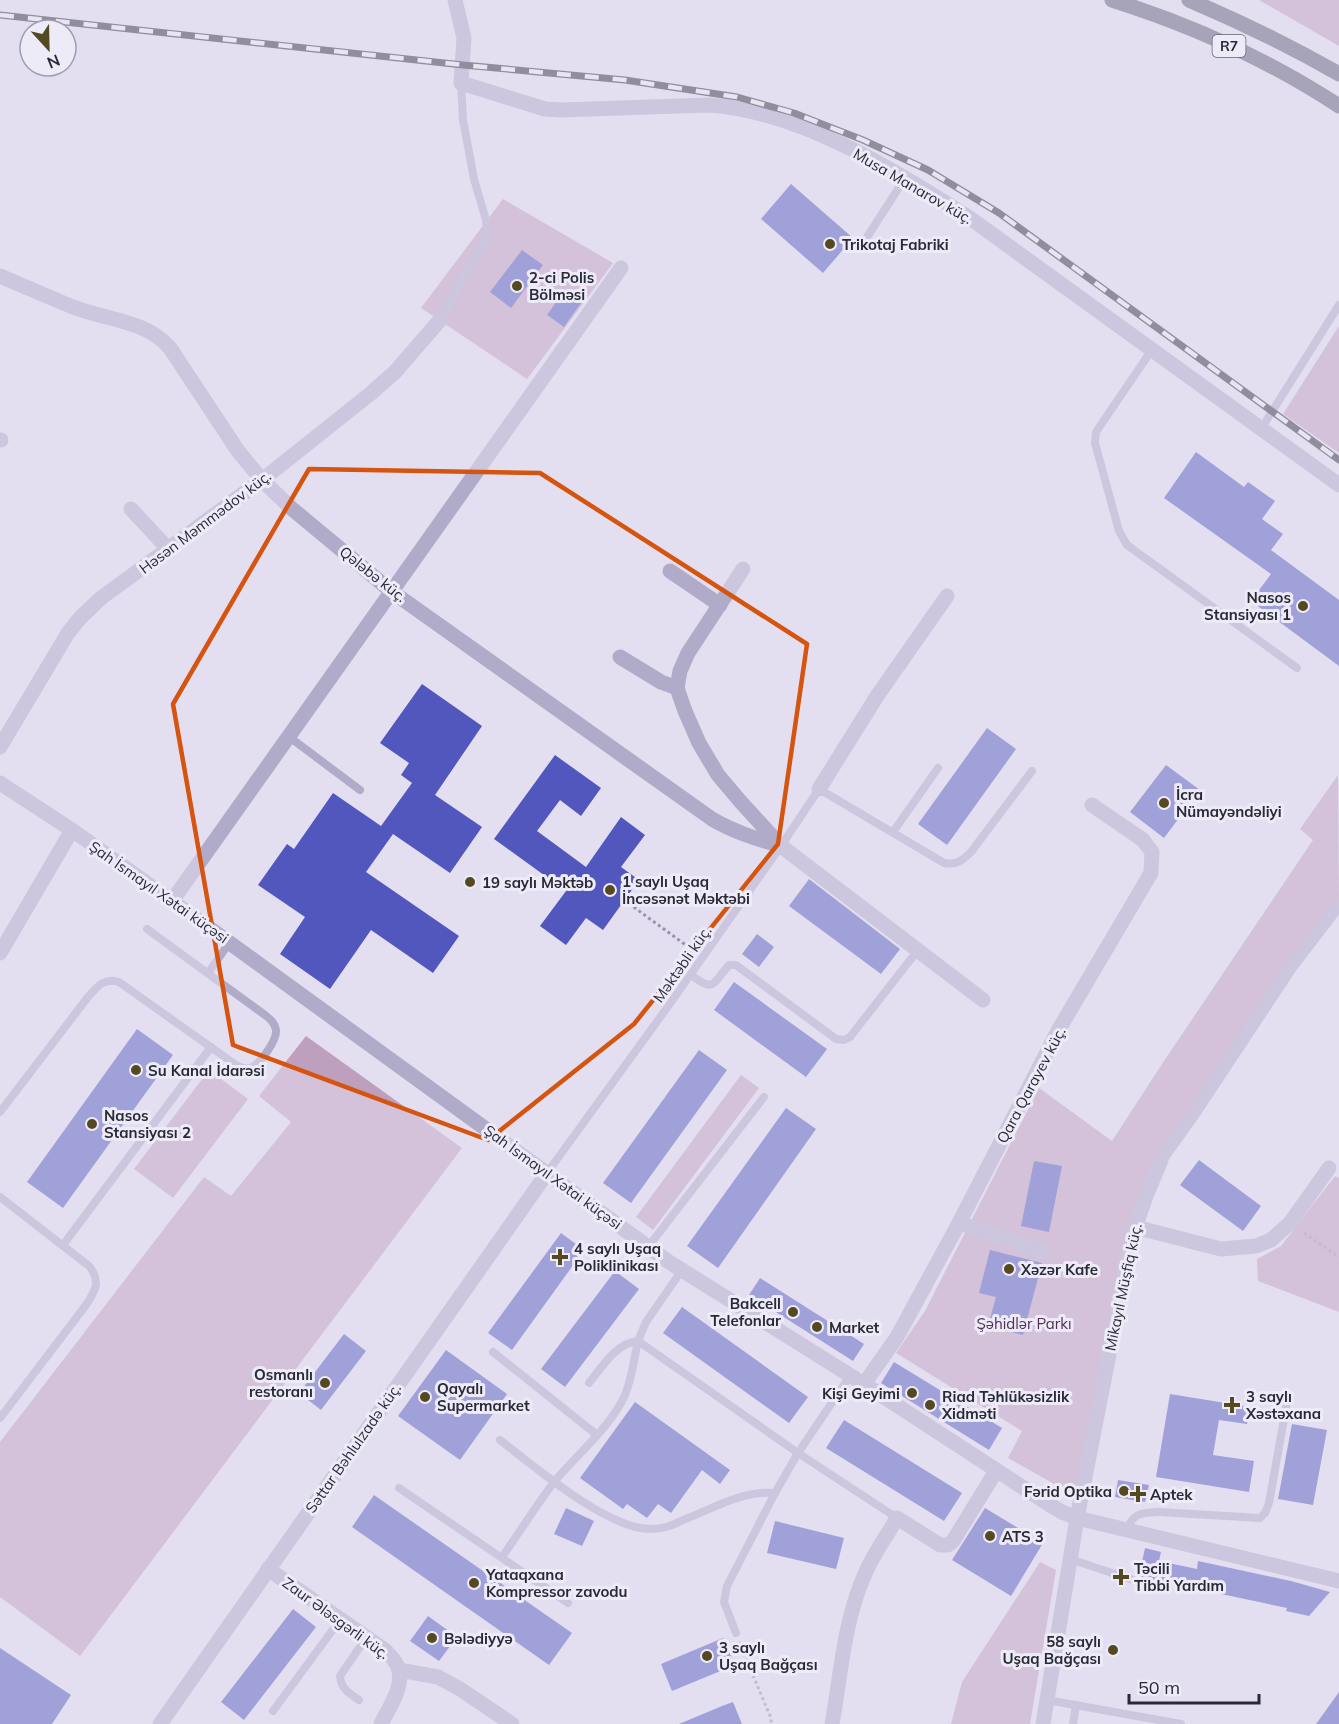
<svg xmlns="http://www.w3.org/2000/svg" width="1339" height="1724" viewBox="0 0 1339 1724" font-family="Mulish,sans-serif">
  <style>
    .green { fill: #bf9fbe }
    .building { fill: #5157bd }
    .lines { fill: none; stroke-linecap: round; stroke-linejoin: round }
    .path { stroke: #9793b2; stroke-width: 3; stroke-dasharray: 3 3; stroke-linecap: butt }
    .service { stroke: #b0abc8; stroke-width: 8 }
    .pedestrian { stroke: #b0abc8; stroke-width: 12 }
    .minor { stroke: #b0abc8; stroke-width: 15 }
    .tertiary { stroke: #b0abc8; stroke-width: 15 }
    .primary { stroke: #5d5c77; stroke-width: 15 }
    .rail-casing { stroke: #2a2a37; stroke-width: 7 }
    .rail { stroke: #eeebf9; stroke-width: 4.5; stroke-dasharray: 14; stroke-linecap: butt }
    .marked { fill: none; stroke: #d55410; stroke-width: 4.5; stroke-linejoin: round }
    .poi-dot { fill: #554922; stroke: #eeebf9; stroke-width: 2 }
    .labels { text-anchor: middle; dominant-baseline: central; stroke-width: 6; stroke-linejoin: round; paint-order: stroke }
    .shield { fill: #eeebf9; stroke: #656471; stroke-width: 1.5 }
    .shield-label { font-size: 14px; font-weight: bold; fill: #2a2a37 }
    .street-label { font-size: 15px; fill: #2a2a37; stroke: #eeebf9 }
    .poi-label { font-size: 15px; font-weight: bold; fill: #2a2a37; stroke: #eeebf9; text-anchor: start }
    .park-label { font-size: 15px; fill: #532f51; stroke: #eeebf9 }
  </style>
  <rect width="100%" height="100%" fill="#e3dff1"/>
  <g class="green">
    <path d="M 1259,0 L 1339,0 L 1339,46 Z"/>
    <path d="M 503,199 L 613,263 L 527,379 L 421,308 Z"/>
    <path d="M 1339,326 L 1339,453 L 1283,414 Z"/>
    <path d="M 1338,775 L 1339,905 L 1194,1114 L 1146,1196 L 1081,1490 L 1056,1485 L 1008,1458 L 1022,1431 L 896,1353 L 925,1311 L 1039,1088 L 1112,1141 L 1164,1061 L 1313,840 L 1300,829 Z"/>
    <path d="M 306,1036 L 462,1148 L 80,1656 L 0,1597 L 0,1442 L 204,1177 L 231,1196 L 291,1122 L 259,1096 Z"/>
    <path d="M 209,1070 L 248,1099 L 173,1198 L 134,1169 Z"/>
    <path d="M 741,1075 L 759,1088 L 653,1230 L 636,1217 Z"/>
    <path d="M 1335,1176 L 1339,1178 L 1339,1312 L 1258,1281 L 1257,1259 L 1281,1246 Z"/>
    <path d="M 1040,1562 L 1056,1570 L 1030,1724 L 951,1724 L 962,1682 Z"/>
  </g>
  <g class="building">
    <path d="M 791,184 L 853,238 L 823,273 L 761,219 Z"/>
    <path d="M 522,250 L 543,265 L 511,308 L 490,292 Z"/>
    <path d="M 564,291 L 581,303 L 564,327 L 547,315 Z"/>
    <path d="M 1196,452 L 1244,487 L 1248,482 L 1275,501 L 1262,519 L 1283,534 L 1271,550 L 1339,600 L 1339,666 L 1251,601 L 1271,574 L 1164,498 Z"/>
    <path d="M 422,684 L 482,726 L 435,795 L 482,827 L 450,873 L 393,834 L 366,872 L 459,936 L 433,973 L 371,930 L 330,989 L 280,954 L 305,917 L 258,885 L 287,844 L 294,849 L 333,793 L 381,826 L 412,783 L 401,775 L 409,763 L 380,743 Z"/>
    <path d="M 987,728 L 1016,749 L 947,845 L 918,824 Z"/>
    <path d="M 555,755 L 601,788 L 581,816 L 560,800 L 537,831 L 586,867 L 621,817 L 645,835 L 621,867 L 639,880 L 603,930 L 586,918 L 566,945 L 540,926 L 566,891 L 494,839 Z"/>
    <path d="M 1166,765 L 1200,790 L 1164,838 L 1130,812 Z"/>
    <path d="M 809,879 L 900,949 L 881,974 L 789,906 Z"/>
    <path d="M 757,934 L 774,947 L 759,967 L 742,954 Z"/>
    <path d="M 734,982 L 827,1049 L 806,1077 L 714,1010 Z"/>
    <path d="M 137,1029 L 173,1055 L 63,1208 L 27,1182 Z"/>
    <path d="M 699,1050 L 727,1070 L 631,1203 L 603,1183 Z"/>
    <path d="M 786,1108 L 816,1129 L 718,1268 L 687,1246 Z"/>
    <path d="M 1199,1160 L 1261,1206 L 1243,1231 L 1180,1185 Z"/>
    <path d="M 1034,1161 L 1062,1166 L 1049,1232 L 1021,1226 Z"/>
    <path d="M 561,1233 L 584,1250 L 512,1350 L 488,1333 Z"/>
    <path d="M 990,1250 L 1042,1263 L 1023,1335 L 988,1326 L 996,1297 L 979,1293 Z"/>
    <path d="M 615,1271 L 639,1289 L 565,1387 L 541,1369 Z"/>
    <path d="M 760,1278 L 864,1344 L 853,1361 L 749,1295 Z"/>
    <path d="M 682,1307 L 808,1397 L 789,1423 L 663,1333 Z"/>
    <path d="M 344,1334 L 366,1351 L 321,1410 L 299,1393 Z"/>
    <path d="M 446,1350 L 507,1394 L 460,1460 L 398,1416 Z"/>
    <path d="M 894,1362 L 1002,1428 L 989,1450 L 881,1383 Z"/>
    <path d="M 1170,1394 L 1250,1407 L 1247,1424 L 1219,1420 L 1213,1455 L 1254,1461 L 1249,1492 L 1156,1477 Z"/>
    <path d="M 635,1402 L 730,1470 L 720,1484 L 702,1470 L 671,1513 L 658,1504 L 647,1518 L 627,1504 L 623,1509 L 580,1478 Z"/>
    <path d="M 844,1420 L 962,1493 L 944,1521 L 826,1448 Z"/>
    <path d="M 1292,1424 L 1327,1430 L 1313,1505 L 1278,1499 Z"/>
    <path d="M 1118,1480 L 1149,1485 L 1145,1502 L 1115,1497 Z"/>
    <path d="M 374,1495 L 572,1633 L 549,1665 L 352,1527 Z"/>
    <path d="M 566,1508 L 594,1521 L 582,1546 L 554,1534 Z"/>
    <path d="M 985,1508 L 1043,1543 L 1011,1596 L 952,1560 Z"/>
    <path d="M 775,1521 L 844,1538 L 836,1569 L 767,1553 Z"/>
    <path d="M 1145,1548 L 1161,1552 L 1159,1561 L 1197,1569 L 1198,1561 L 1291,1581 L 1330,1592 L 1309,1616 L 1286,1611 L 1287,1608 L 1141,1577 L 1139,1576 Z"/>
    <path d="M 293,1609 L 316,1627 L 244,1720 L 221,1702 Z"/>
    <path d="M 428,1616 L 457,1637 L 439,1661 L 410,1641 Z"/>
    <path d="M 723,1638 L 735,1665 L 672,1691 L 661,1664 Z"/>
    <path d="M 0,1648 L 71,1695 L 52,1724 L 0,1724 Z"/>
    <path d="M 1339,1692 L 1339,1724 L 1316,1724 Z"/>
    <path d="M 733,1702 L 742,1724 L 679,1724 L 722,1706 Z"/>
  </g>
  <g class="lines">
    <g class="path">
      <path d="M 624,900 L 694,951"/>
      <path d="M 1304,1233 L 1339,1257"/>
      <path d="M 739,1642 L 771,1718 L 771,1724"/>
    </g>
    <g class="service">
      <path d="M 862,245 L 905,178"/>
      <path d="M 440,320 L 483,244 L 487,232 L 486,220 L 474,179 L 463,120 L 461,83"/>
      <path d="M 1151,351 L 1096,432 L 1095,443 L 1119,531 L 1127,545 L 1297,668"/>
      <path d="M 1261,429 L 1339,305"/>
      <path d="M 288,736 L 360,790"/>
      <path d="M 893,832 L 938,768"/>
      <path d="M 208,973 L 230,942"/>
      <path d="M 691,975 C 715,993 712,984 729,965 L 736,965 L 836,1039 L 844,1040 L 850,1037 L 918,950"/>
      <path d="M 0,1112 L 88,997 C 97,987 104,977 119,982 L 236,1065 C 240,1067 245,1069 250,1068 C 260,1065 277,1040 276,1030 C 275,1023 270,1019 265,1015 L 147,929"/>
      <path d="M 547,1173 L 669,1005 L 781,846 L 819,789 L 944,863 C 957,865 962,861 971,852 L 1032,771"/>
      <path d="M 0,1197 L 89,1266 C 101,1281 96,1290 86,1305 L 0,1418"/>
      <path d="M 63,1245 L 211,1047"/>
      <path d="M 648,1247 L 764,1097"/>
      <path d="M 682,1270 L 646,1322 L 638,1341 L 798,1453 L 897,1518"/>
      <path d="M 493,1352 L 597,1435"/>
      <path d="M 500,1440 C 535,1467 606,1528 649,1529 C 663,1530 675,1524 688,1518 C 716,1507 744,1490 775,1493 L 798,1453 L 850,1376"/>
      <path d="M 399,1488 L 568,1603"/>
      <path d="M 1126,1529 C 1135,1513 1140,1513 1158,1512 L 1260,1518 L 1265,1513 L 1269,1503 L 1287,1402"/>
      <path d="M 502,1557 C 520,1532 536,1505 555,1481 C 578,1453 610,1428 625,1395 C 632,1378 634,1359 638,1341 C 616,1343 602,1367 589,1383"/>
      <path d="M 1070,1559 L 1136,1581"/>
      <path d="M 736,1633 L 724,1602 L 727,1586 L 775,1493"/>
      <path d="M 359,1700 C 349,1693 341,1689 340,1676 L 366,1638"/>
      <path d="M 1047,1700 L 1181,1724"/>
      <path d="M 273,1711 L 340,1620"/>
      <path d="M 1073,1724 L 1076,1705"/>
    </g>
    <path class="pedestrian" d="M 1161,1160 L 1194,1114 L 1292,966 L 1339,905"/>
    <g class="minor">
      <path d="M 455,0 L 464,38 L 461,83 L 545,109 L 561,110 L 709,105 C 799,111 892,169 967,216 L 1339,485"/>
      <path d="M 0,276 C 24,286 48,297 73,307 C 106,320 146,320 170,348 L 238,451 L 262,480 L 291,508 L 391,591 L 712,819 C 734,832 757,839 781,846"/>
      <path d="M 0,440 L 1,440"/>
      <path d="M 131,509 L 169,550"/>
      <path d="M 743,569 L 688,653 L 680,671 L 677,688 L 685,711 L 699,743 L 718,775 L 740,801 L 781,846 L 983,1000"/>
      <path d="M 670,571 L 720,605"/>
      <path d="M 620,657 L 661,682 L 677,688"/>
      <path d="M 0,747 L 68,633 L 80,618 L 101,598 L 262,480 L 370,394 L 395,372 L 440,320"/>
      <path d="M 819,789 L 877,696 L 947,596"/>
      <path d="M 172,901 L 621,268"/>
      <path d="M 0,953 L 72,830"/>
      <path d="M 959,1223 L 1042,1251"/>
      <path d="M 1135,1227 L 1221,1249 L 1256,1246 L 1271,1240 L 1290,1223 L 1329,1168"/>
      <path d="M 864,1384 L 897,1337 L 959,1223 L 1059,1029 L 1151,873 L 1152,852 L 1143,840 L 1092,805"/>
      <path d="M 268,1569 L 386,1651 C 391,1657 398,1663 399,1671 C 403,1689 388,1709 381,1724"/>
      <path d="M 399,1670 L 438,1677 L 460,1689 L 512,1724"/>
      <path d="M 160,1724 L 547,1173"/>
      <path d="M 832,1724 C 841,1674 844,1620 865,1574 C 873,1554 887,1536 897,1518 L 940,1545 L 948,1545 L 953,1541 L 996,1471"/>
      <path d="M 1043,1724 L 1077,1518 L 1132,1237 L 1146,1196 L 1161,1160"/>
    </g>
    <path class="tertiary" d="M 0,783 L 72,830 L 172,901 L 669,1262 L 864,1384 L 1050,1505 L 1062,1512 L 1077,1518 L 1339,1581"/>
    <g class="primary">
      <path d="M 1112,0 C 1191,25 1269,60 1339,106"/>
      <path d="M 1189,0 C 1241,22 1290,46 1339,74"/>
    </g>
    <g class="rail-casing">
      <path id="rail" d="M 0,15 L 463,65 L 625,80 L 737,97 L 794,113 L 863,140 L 928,170 L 999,213 L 1339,460"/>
    </g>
    <use href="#rail" class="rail"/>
  </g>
  <path d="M0 0H1339V1724H0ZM 309,469 L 540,473 L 807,644 L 778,844 L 634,1024 L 488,1140 L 233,1045 L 173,704 Z" fill="#e3dff1" fill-opacity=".55" fill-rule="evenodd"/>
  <path class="marked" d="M 309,469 L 540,473 L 807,644 L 778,844 L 634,1024 L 488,1140 L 233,1045 L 173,704 Z"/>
  <g class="poi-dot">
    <circle cx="830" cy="244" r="6"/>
    <circle cx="517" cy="286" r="6"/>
    <circle cx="1303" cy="606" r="6"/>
    <circle cx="1164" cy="803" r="6"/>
    <circle cx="470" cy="882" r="6"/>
    <circle cx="610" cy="890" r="6"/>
    <circle cx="136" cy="1070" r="6"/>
    <circle cx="92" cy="1124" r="6"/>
    <path d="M557 1248h6v6h6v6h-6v6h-6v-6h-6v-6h6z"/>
    <circle cx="1009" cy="1269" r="6"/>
    <circle cx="793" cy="1312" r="6"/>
    <circle cx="817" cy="1327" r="6"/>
    <circle cx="325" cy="1383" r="6"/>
    <circle cx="912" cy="1393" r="6"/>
    <circle cx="425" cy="1397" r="6"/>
    <circle cx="930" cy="1405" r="6"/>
    <path d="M1229 1396h6v6h6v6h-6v6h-6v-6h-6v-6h6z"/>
    <circle cx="1124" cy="1491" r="6"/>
    <path d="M1135 1485h6v6h6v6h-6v6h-6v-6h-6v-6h6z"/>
    <circle cx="990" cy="1536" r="6"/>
    <path d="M1118 1568h6v6h6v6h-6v6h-6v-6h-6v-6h6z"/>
    <circle cx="474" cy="1583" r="6"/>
    <circle cx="432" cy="1638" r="6"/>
    <circle cx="1113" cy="1650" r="6"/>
    <circle cx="707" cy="1656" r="6"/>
  </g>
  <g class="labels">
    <rect class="shield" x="1212.5" y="35" width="33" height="22" rx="4.5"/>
    <g class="shield-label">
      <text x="1229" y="46">R7</text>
    </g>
    <g class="street-label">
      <text transform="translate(913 186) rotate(30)">Musa Manarov küç.</text>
      <text transform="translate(205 522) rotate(-37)">Həsən Məmmədov küç.</text>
      <text transform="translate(373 574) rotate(38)">Qələbə küç.</text>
      <text transform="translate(159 892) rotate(35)">Şah İsmayıl Xətai küçəsi</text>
      <text transform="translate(682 964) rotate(-55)">Məktəbli küç.</text>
      <text transform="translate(1031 1085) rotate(-62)">Qara Qarayev küç.</text>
      <text transform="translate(553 1177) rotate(36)">Şah İsmayıl Xətai küçəsi</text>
      <text transform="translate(1123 1287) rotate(-78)">Mikayıl Müşfiq küç.</text>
      <text transform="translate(353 1448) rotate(-55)">Səttar Bəhlulzadə küç.</text>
      <text transform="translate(336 1618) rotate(36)">Zaur Ələsgərli küç.</text>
    </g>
    <g class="poi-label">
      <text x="842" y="244">Trikotaj Fabriki</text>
      <text x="529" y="277">2-ci Polis<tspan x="529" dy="17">Bölməsi</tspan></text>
      <text x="1291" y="597" text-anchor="end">Nasos<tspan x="1291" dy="17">Stansiyası 1</tspan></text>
      <text x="1176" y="794">İcra<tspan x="1176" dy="17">Nümayəndəliyi</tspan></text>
      <text x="622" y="881">1 saylı Uşaq<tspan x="622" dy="17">İncəsənət Məktəbi</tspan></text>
      <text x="482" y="882">19 saylı Məktəb</text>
      <text x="148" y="1070">Su Kanal İdarəsi</text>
      <text x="104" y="1115">Nasos<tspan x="104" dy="17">Stansiyası 2</tspan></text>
      <text x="574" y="1248">4 saylı Uşaq<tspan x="574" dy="17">Poliklinikası</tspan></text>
      <text x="1021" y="1269">Xəzər Kafe</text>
      <text x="781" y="1303" text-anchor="end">Bakcell<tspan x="781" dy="17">Telefonlar</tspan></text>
      <text x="829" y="1327">Market</text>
      <text x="313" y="1374" text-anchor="end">Osmanlı<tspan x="313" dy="17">restoranı</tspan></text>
      <text x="437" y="1388">Qayalı<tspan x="437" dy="17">Supermarket</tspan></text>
      <text x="900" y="1393" text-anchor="end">Kişi Geyimi</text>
      <text x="942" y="1396">Riad Təhlükəsizlik<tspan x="942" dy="17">Xidməti</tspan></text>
      <text x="1246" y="1396">3 saylı<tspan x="1246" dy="17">Xəstəxana</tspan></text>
      <text x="1112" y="1491" text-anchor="end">Fərid Optika</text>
      <text x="1150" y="1494">Aptek</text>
      <text x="1002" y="1536">ATS 3</text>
      <text x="1134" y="1568">Təcili<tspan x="1134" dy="17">Tibbi Yardım</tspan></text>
      <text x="486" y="1574">Yataqxana<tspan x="486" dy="17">Kompressor zavodu</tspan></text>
      <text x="444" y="1638">Bələdiyyə</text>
      <text x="1101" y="1641" text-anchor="end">58 saylı<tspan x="1101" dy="17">Uşaq Bağçası</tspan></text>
      <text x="719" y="1647">3 saylı<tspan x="719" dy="17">Uşaq Bağçası</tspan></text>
    </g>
    <g class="park-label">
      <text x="1024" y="1323">Şəhidlər Parkı</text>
    </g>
  </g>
  <g transform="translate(48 48) rotate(158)"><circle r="28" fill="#eeebf9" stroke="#a09eab" stroke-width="1.5"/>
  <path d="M0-4.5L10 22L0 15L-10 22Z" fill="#554922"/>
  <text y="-9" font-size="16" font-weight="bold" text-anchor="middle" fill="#2a2a37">N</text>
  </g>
  <path d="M1129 1694v9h130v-9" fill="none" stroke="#2a2a37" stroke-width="3"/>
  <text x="1138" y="1694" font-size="18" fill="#2a2a37" stroke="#eeebf9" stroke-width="4.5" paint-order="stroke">50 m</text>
</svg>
